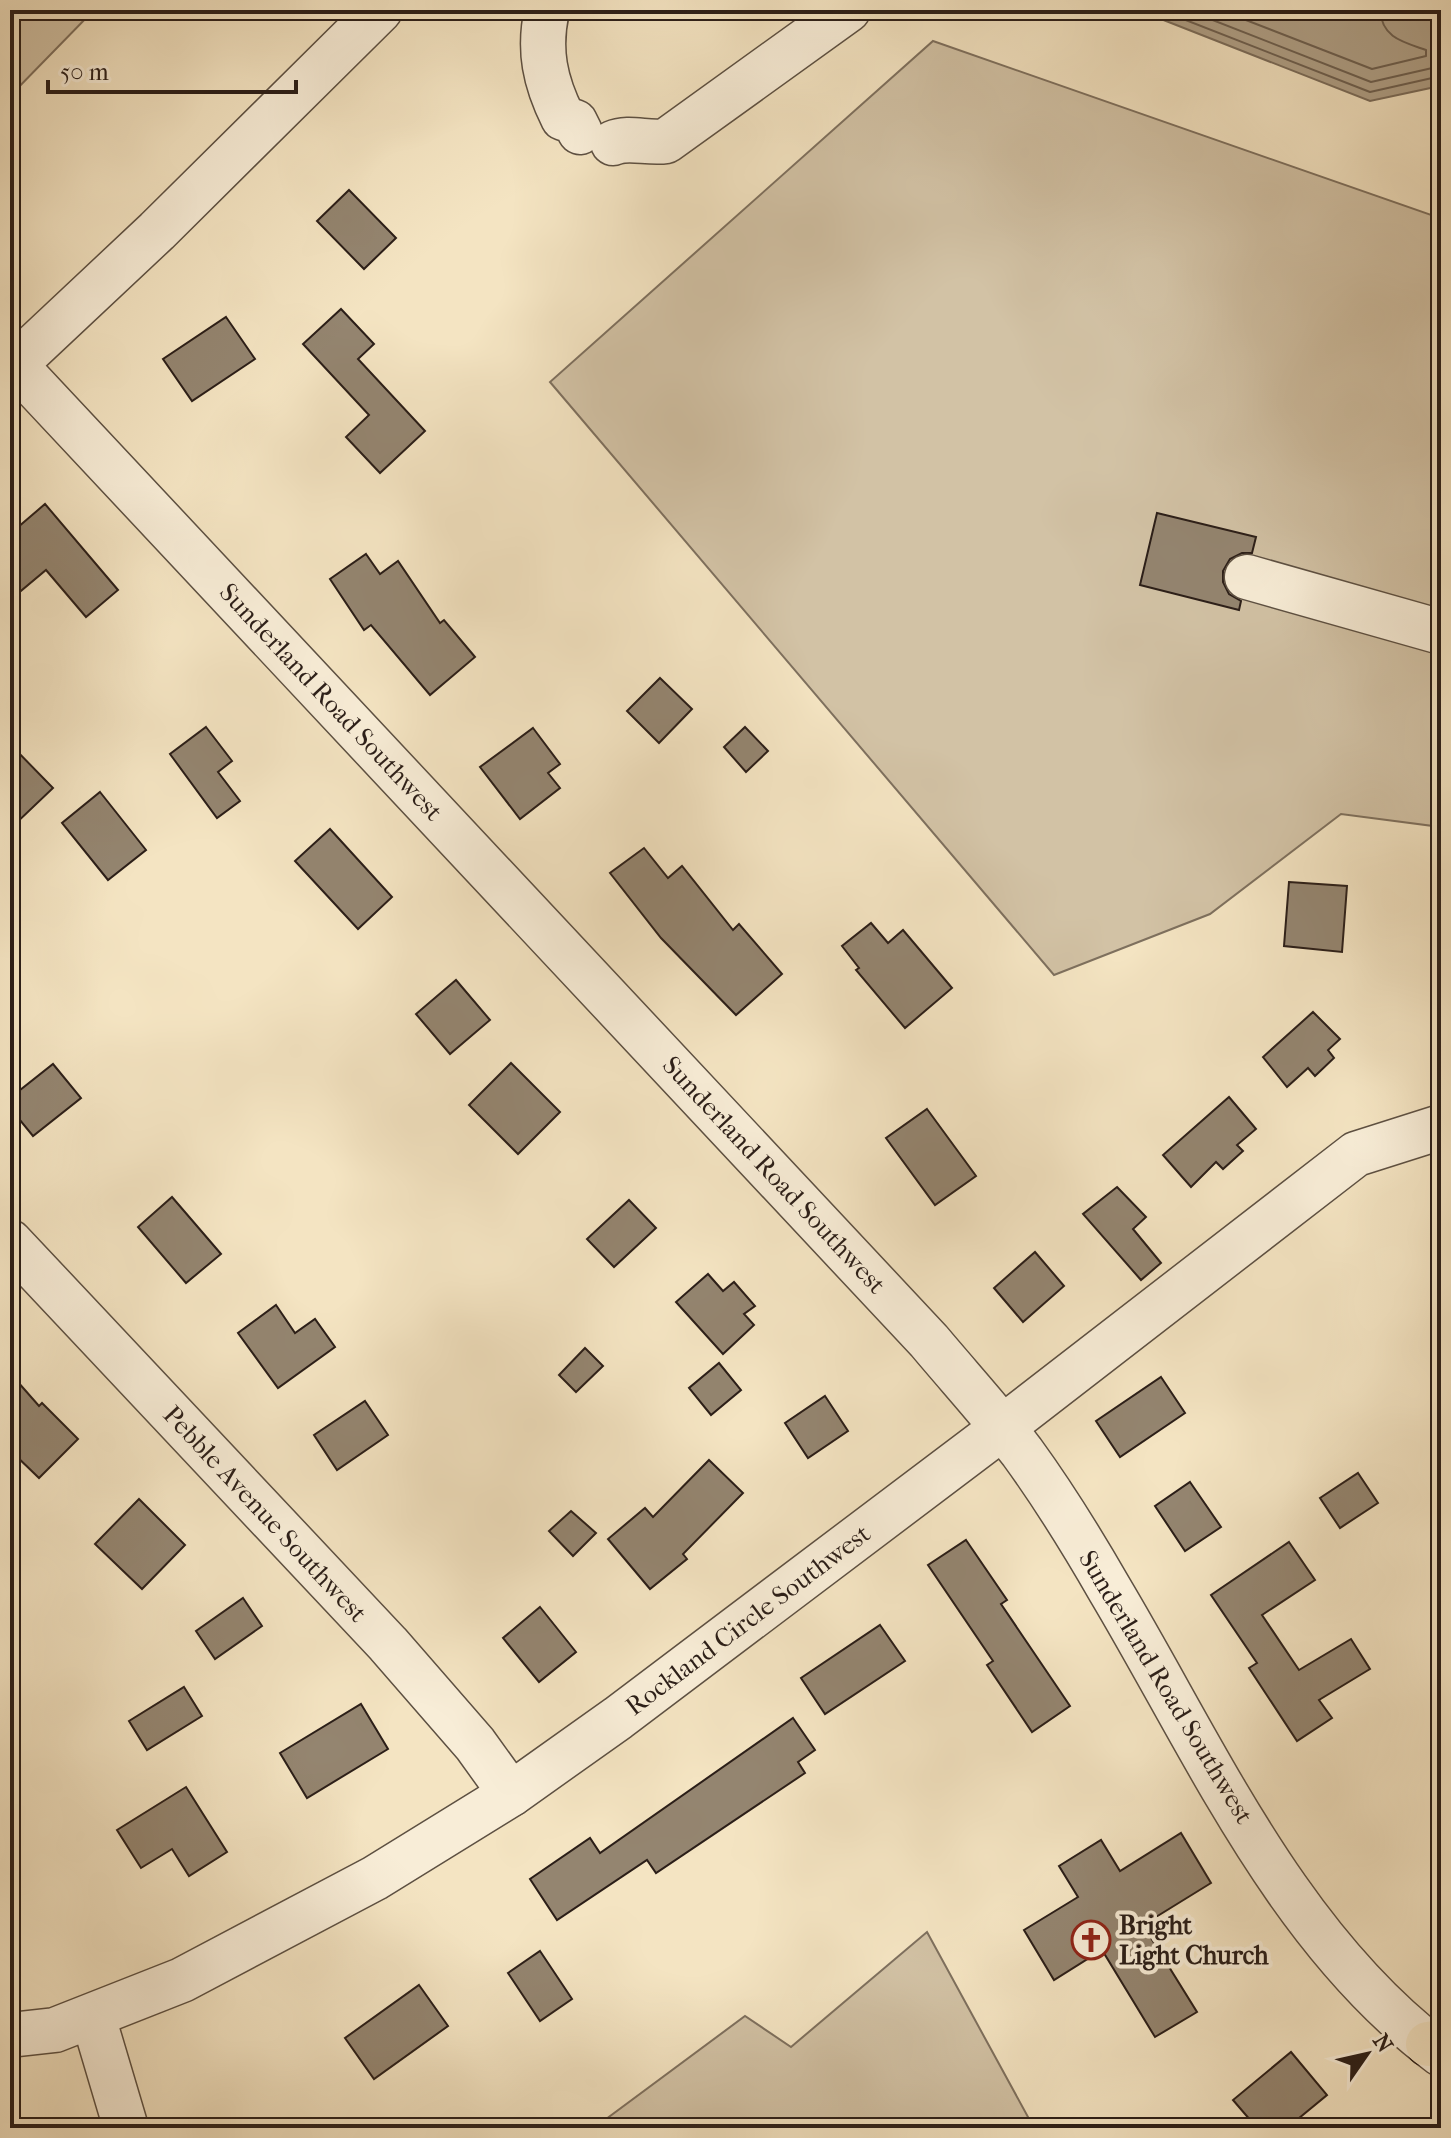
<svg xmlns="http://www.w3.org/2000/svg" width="1451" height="2138" viewBox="0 0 1451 2138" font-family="'IM FELL French Canon',serif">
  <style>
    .green { fill: #d2c2a5; stroke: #7e705e; stroke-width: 2 }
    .water { fill: #b0a188; stroke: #7b6d5b; stroke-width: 2 }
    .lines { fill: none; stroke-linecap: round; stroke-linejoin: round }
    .shore { stroke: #6e6050; stroke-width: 2 }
    .building { fill: #948570; stroke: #2b1e18; stroke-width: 2 }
    .minor-casing { stroke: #5d5042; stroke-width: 47 }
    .major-casing { stroke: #2b1e18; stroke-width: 47 }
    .minor { stroke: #f8edd7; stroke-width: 44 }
    .major { stroke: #f4e4c2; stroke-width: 44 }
    .labels { text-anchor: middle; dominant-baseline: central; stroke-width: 8; stroke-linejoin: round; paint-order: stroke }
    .street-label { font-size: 26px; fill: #2b1e18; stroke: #f8edd7 }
    .poi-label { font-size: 26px; font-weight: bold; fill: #2b1e18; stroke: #f8edd7; text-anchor: start }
  </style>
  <rect width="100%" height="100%" fill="#f4e4c2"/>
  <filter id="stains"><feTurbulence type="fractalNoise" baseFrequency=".0025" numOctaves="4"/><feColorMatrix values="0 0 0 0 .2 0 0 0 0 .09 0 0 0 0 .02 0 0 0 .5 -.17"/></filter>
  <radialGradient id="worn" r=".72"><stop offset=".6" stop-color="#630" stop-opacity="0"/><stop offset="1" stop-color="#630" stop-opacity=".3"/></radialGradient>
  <g class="green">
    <path d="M 10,10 L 94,10 L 10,96 Z"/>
    <path d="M 933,41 L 1431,215 L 1441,208 L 1441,827 L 1341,814 L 1210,914 L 1054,975 L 550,382 Z"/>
    <path d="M 927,1932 L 1034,2128 L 594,2128 L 745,2016 L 791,2047 Z"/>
  </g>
  <path class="water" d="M 1138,10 L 1400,10 L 1441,23 L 1441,81 L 1435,87 L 1370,101 Z"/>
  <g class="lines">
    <g class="shore">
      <path d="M 1160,10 L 1370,92 L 1441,76"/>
      <path d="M 1187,10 L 1371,82 L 1441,66"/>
      <path d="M 1220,10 L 1372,69 L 1426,56 L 1426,50 C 1403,42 1382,38 1380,10"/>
    </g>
  </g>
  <g class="building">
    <path d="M 349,190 L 396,238 L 364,269 L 317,221 Z"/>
    <path d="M 341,309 L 374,344 L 358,359 L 425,431 L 380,473 L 346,437 L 369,415 L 303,344 Z"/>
    <path d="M 226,317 L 255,359 L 192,401 L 163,359 Z"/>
    <path d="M 45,504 L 118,590 L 86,617 L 46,570 L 10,600 L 10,534 Z"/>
    <path d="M 1157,513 L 1256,537 L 1252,553 L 1242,553 L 1230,559 L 1223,571 L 1223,582 L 1229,594 L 1241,601 L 1239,610 L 1140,585 Z"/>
    <path d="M 366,554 L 380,574 L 398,561 L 440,623 L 444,620 L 475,657 L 430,695 L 371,625 L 364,630 L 330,579 Z"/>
    <path d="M 660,678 L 692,709 L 659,743 L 627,711 Z"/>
    <path d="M 206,727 L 232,761 L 218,772 L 240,801 L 217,818 L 170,754 Z"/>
    <path d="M 745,727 L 768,751 L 746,772 L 724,747 Z"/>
    <path d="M 533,728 L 560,764 L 548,773 L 560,788 L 520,819 L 480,767 Z"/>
    <path d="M 10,744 L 53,788 L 10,829 Z"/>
    <path d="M 100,792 L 146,850 L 108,880 L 62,823 Z"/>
    <path d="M 330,829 L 392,897 L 358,929 L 295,861 Z"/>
    <path d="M 644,848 L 668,878 L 682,866 L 733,930 L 739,924 L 782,974 L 736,1015 L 661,938 L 610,873 Z"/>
    <path d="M 1289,882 L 1347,886 L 1342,952 L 1284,946 Z"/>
    <path d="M 871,923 L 888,943 L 903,930 L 952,988 L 905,1028 L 856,970 L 859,968 L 842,946 Z"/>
    <path d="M 456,980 L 490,1020 L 450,1054 L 416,1014 Z"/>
    <path d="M 1313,1012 L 1340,1039 L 1328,1050 L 1334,1058 L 1315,1076 L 1308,1068 L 1287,1087 L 1263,1057 Z"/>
    <path d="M 511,1063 L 560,1112 L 518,1154 L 469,1105 Z"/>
    <path d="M 53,1064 L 81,1098 L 33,1136 L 10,1108 L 10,1098 Z"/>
    <path d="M 1229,1097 L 1256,1129 L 1237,1145 L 1243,1151 L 1223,1169 L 1216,1162 L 1191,1187 L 1163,1155 Z"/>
    <path d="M 927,1109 L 976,1176 L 935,1205 L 886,1138 Z"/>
    <path d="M 1117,1187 L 1146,1217 L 1133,1229 L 1161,1263 L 1141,1280 L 1083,1214 Z"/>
    <path d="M 172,1197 L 221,1254 L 186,1283 L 138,1227 Z"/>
    <path d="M 629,1200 L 656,1228 L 614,1267 L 587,1239 Z"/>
    <path d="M 1035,1252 L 1064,1286 L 1023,1322 L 994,1288 Z"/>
    <path d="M 708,1274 L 723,1291 L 734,1282 L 755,1306 L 744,1314 L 754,1325 L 723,1354 L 676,1302 Z"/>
    <path d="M 276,1305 L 295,1333 L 315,1319 L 335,1347 L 278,1388 L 238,1333 Z"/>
    <path d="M 585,1348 L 603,1366 L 576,1392 L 559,1375 Z"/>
    <path d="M 719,1363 L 741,1390 L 711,1415 L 689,1388 Z"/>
    <path d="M 10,1373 L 39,1406 L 42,1403 L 78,1439 L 39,1478 L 10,1450 Z"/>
    <path d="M 1161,1377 L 1185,1413 L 1120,1457 L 1096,1421 Z"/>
    <path d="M 825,1396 L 848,1431 L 808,1458 L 785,1423 Z"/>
    <path d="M 365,1401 L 388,1435 L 337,1470 L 314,1435 Z"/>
    <path d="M 709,1460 L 743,1493 L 683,1554 L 687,1559 L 650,1589 L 608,1539 L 645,1508 L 653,1517 Z"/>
    <path d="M 1358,1473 L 1378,1503 L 1340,1528 L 1320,1498 Z"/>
    <path d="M 1190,1482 L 1221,1527 L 1185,1551 L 1155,1506 Z"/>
    <path d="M 139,1499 L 185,1545 L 142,1589 L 95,1544 Z"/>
    <path d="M 571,1511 L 596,1533 L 573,1556 L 549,1531 Z"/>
    <path d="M 966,1540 L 1007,1600 L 1001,1604 L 1070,1706 L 1032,1732 L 987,1665 L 993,1661 L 928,1565 Z"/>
    <path d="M 1289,1542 L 1315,1580 L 1262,1615 L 1299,1670 L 1351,1639 L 1370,1669 L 1319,1700 L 1332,1718 L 1297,1741 L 1249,1668 L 1257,1663 L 1211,1595 Z"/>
    <path d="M 243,1598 L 262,1626 L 215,1659 L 196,1631 Z"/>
    <path d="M 540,1607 L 576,1652 L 539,1682 L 503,1638 Z"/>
    <path d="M 880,1625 L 905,1661 L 825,1714 L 801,1678 Z"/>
    <path d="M 184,1687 L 202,1716 L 147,1750 L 129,1721 Z"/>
    <path d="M 361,1704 L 388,1749 L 307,1798 L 280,1753 Z"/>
    <path d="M 793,1718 L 815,1750 L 798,1762 L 805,1773 L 656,1873 L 647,1860 L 557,1920 L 530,1879 L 590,1838 L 600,1853 Z"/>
    <path d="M 186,1787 L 227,1852 L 189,1876 L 172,1849 L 141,1868 L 117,1830 Z"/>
    <path d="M 1181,1833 L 1211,1883 L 1143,1925 L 1197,2012 L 1155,2037 L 1102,1950 L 1054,1980 L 1024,1930 L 1078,1897 L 1059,1866 L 1101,1840 L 1120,1871 Z"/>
    <path d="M 540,1951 L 572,1999 L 540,2021 L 508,1973 Z"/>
    <path d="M 419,1985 L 448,2026 L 374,2079 L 345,2038 Z"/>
    <path d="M 1291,2052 L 1327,2095 L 1287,2128 L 1257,2128 L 1233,2100 Z"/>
  </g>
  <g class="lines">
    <g class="minor-casing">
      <g id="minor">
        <path d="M 547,10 C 538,50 545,82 563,118 L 575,122 L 580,132"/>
        <path d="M 613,143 C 629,136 648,144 666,141 L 848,10"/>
        <path d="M 15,365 L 929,1341 C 960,1378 993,1414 1022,1452 C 1054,1496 1083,1543 1110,1590 C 1206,1751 1287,1939 1441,2054"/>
        <path d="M 10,369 L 157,231 L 380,10"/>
        <path d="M 1247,577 L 1441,632"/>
        <path d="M 10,1242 L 388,1644 L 475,1744 L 511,1794"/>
        <path d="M 93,2017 L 126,2128"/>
        <path d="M 10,2035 L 55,2030 L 182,1980 L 375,1878 L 511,1794 L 618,1718 L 985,1441 L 1356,1154 L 1441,1127"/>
      </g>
    </g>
    <g class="major-casing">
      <path id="major" d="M 1428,2044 L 1441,2042"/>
    </g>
    <use href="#minor" class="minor"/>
    <use href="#major" class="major"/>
  </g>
  <defs>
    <g id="church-ring" transform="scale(2)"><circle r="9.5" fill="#f8edd7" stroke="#8f2418" stroke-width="1.5"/><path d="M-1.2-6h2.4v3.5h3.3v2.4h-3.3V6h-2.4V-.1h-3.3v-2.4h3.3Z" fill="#8f2418"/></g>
  </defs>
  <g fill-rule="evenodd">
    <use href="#church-ring" x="1091" y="1940"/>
  </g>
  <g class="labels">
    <g class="street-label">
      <text transform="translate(331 702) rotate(47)">Sunderland Road Southwest</text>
      <text transform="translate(774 1175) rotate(47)">Sunderland Road Southwest</text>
      <text transform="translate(265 1514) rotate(47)">Pebble Avenue Southwest</text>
      <text transform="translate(748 1620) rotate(-37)">Rockland Circle Southwest</text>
      <text transform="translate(1166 1687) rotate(59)">Sunderland Road Southwest</text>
    </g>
    <g class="poi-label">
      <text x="1119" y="1925">Bright<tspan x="1119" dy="30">Light Church</tspan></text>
    </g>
  </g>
  <rect width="1451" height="2138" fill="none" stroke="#f4e4c2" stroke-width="40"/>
  <rect x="12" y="12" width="1427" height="2114" fill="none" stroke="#2b1e18" stroke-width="4"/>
  <rect x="20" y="20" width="1411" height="2098" fill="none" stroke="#2b1e18" stroke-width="2"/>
  <g transform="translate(1367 2054) rotate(56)" stroke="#f8edd7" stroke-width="6" paint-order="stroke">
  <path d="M0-6L14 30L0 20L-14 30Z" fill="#2b1e18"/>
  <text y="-12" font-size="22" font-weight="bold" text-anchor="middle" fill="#2b1e18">N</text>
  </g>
  <path d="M48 80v12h248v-12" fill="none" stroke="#2b1e18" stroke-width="4"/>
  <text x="60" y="80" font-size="24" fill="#2b1e18" stroke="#f8edd7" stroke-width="6" paint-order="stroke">50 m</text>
  <rect width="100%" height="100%" filter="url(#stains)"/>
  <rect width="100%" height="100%" fill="url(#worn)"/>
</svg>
